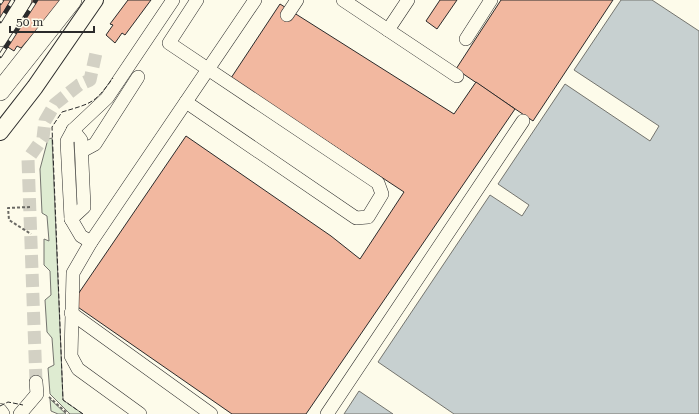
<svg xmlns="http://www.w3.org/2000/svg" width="699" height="414" viewBox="0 0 699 414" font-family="'Roboto Serif',serif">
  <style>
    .green { fill: #deebd1; stroke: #74746e }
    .water { fill: #c7d0d0; stroke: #74746e }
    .building { fill: #f2b8a0; stroke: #2b2b2b }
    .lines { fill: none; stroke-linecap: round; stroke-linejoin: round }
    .minor-tunnel { stroke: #d3d1c4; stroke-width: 13; stroke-dasharray: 13 6; stroke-linecap: butt }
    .minor-casing { stroke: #2b2b2b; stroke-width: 14 }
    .major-casing { stroke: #2b2b2b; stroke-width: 18 }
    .highway-casing { stroke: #2b2b2b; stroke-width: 20 }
    .path { stroke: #6a6964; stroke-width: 2; stroke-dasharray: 3 2; stroke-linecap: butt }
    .minor { stroke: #fdfbea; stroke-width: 13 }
    .major { stroke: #fdfbea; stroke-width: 16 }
    .highway { stroke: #fdfbea; stroke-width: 19 }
    .rail-casing { stroke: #2b2b2b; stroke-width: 4.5 }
    .rail { stroke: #fdfbea; stroke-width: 3; stroke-dasharray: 9; stroke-linecap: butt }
    .fence { stroke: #2b2b2b; stroke-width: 1; stroke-dasharray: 5 2; stroke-linecap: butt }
  </style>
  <rect width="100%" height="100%" fill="#fdfbea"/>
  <g class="green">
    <path d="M 52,138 L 63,400 L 83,414 L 70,414 L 50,394 L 48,368 L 54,365 L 52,338 L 47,332 L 45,300 L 51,295 L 50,271 L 44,265 L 44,239 L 49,241 L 47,216 L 42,213 L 40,169 L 48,139 Z"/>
    <path d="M 50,399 L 66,414 L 58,414 L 51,411 Z"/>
  </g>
  <g class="water">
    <path d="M 621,0 L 652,0 L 699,31 L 699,414 L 454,414 L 378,362 L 490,195 L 522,216 L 529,205 L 498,184 L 565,84 L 650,141 L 659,126 L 574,70 Z"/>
    <path d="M 359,391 L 393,414 L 344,414 Z"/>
  </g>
  <g class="building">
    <path d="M 0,0 L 63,0 L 21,48 L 17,46 L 14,51 L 0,42 Z"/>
    <path d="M 128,0 L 151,0 L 125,35 L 122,33 L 115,43 L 106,35 L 113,25 L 110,24 Z"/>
    <path d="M 440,0 L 457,0 L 437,29 L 426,21 Z"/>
    <path d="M 501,0 L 613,0 L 533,121 L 456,69 Z"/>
    <path d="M 280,4 L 454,114 L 476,82 L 515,109 L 306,414 L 232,414 L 72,303 L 186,136 L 331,236 L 360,259 L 404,192 L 231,78 Z"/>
  </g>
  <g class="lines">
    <path class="minor-tunnel" d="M 36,382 L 28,159 L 43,138 L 45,121 L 55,104 L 79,85 L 90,80 L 96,53 L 98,49"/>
    <g class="minor-casing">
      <g id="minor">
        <path d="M 343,0 L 457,76"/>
        <path d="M 287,15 L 297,0"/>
        <path d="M 388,30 L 408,0"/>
        <path d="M 466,39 L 491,0"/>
        <path d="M 186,102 L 356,218 L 368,217 L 382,194 L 378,183 L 169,43 L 197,0"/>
        <path d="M 82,151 L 95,144 L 138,77"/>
        <path d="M 71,219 L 84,207 L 81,140 L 73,130"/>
        <path d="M 91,242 L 81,236 L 71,219 L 67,141 L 73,130 L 107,98 L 173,0"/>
        <path d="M 71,313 L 211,414"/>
        <path d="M 0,410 L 3,414"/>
        <path d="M 20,414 L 37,394 L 36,382"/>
        <path d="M 140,414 L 78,369 L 71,356 L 73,273 L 91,242 L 255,0"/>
        <path d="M 327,414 L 523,121"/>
      </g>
    </g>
    <g class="major-casing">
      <path id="major" d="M 0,132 L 35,87 L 95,0"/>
    </g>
    <g class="highway-casing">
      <g id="highway">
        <path d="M 0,37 L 22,0"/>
        <path d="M 0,91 L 72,0"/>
      </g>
    </g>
    <g class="path">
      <path d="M 30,207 L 8,208 L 9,220 L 31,234"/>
      <path d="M 49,397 L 68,414"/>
    </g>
    <use href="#minor" class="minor"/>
    <use href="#major" class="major"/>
    <use href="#highway" class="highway"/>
    <g class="rail-casing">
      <g id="rail">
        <path d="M 0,3 L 2,0"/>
        <path d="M 0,21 L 13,0"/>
        <path d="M 0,56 L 36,0"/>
      </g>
    </g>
    <use href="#rail" class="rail"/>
    <g class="fence">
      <path d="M 0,406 L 8,402 L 23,405"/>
      <path d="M 83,414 L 63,400 L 52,127 L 62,112 C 92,103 94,104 113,78"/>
    </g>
  </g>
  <path d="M10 26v6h84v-6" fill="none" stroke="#2b2b2b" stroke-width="2"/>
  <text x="16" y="26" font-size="12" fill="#2b2b2b" stroke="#fdfbea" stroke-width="3" paint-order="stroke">50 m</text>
</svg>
